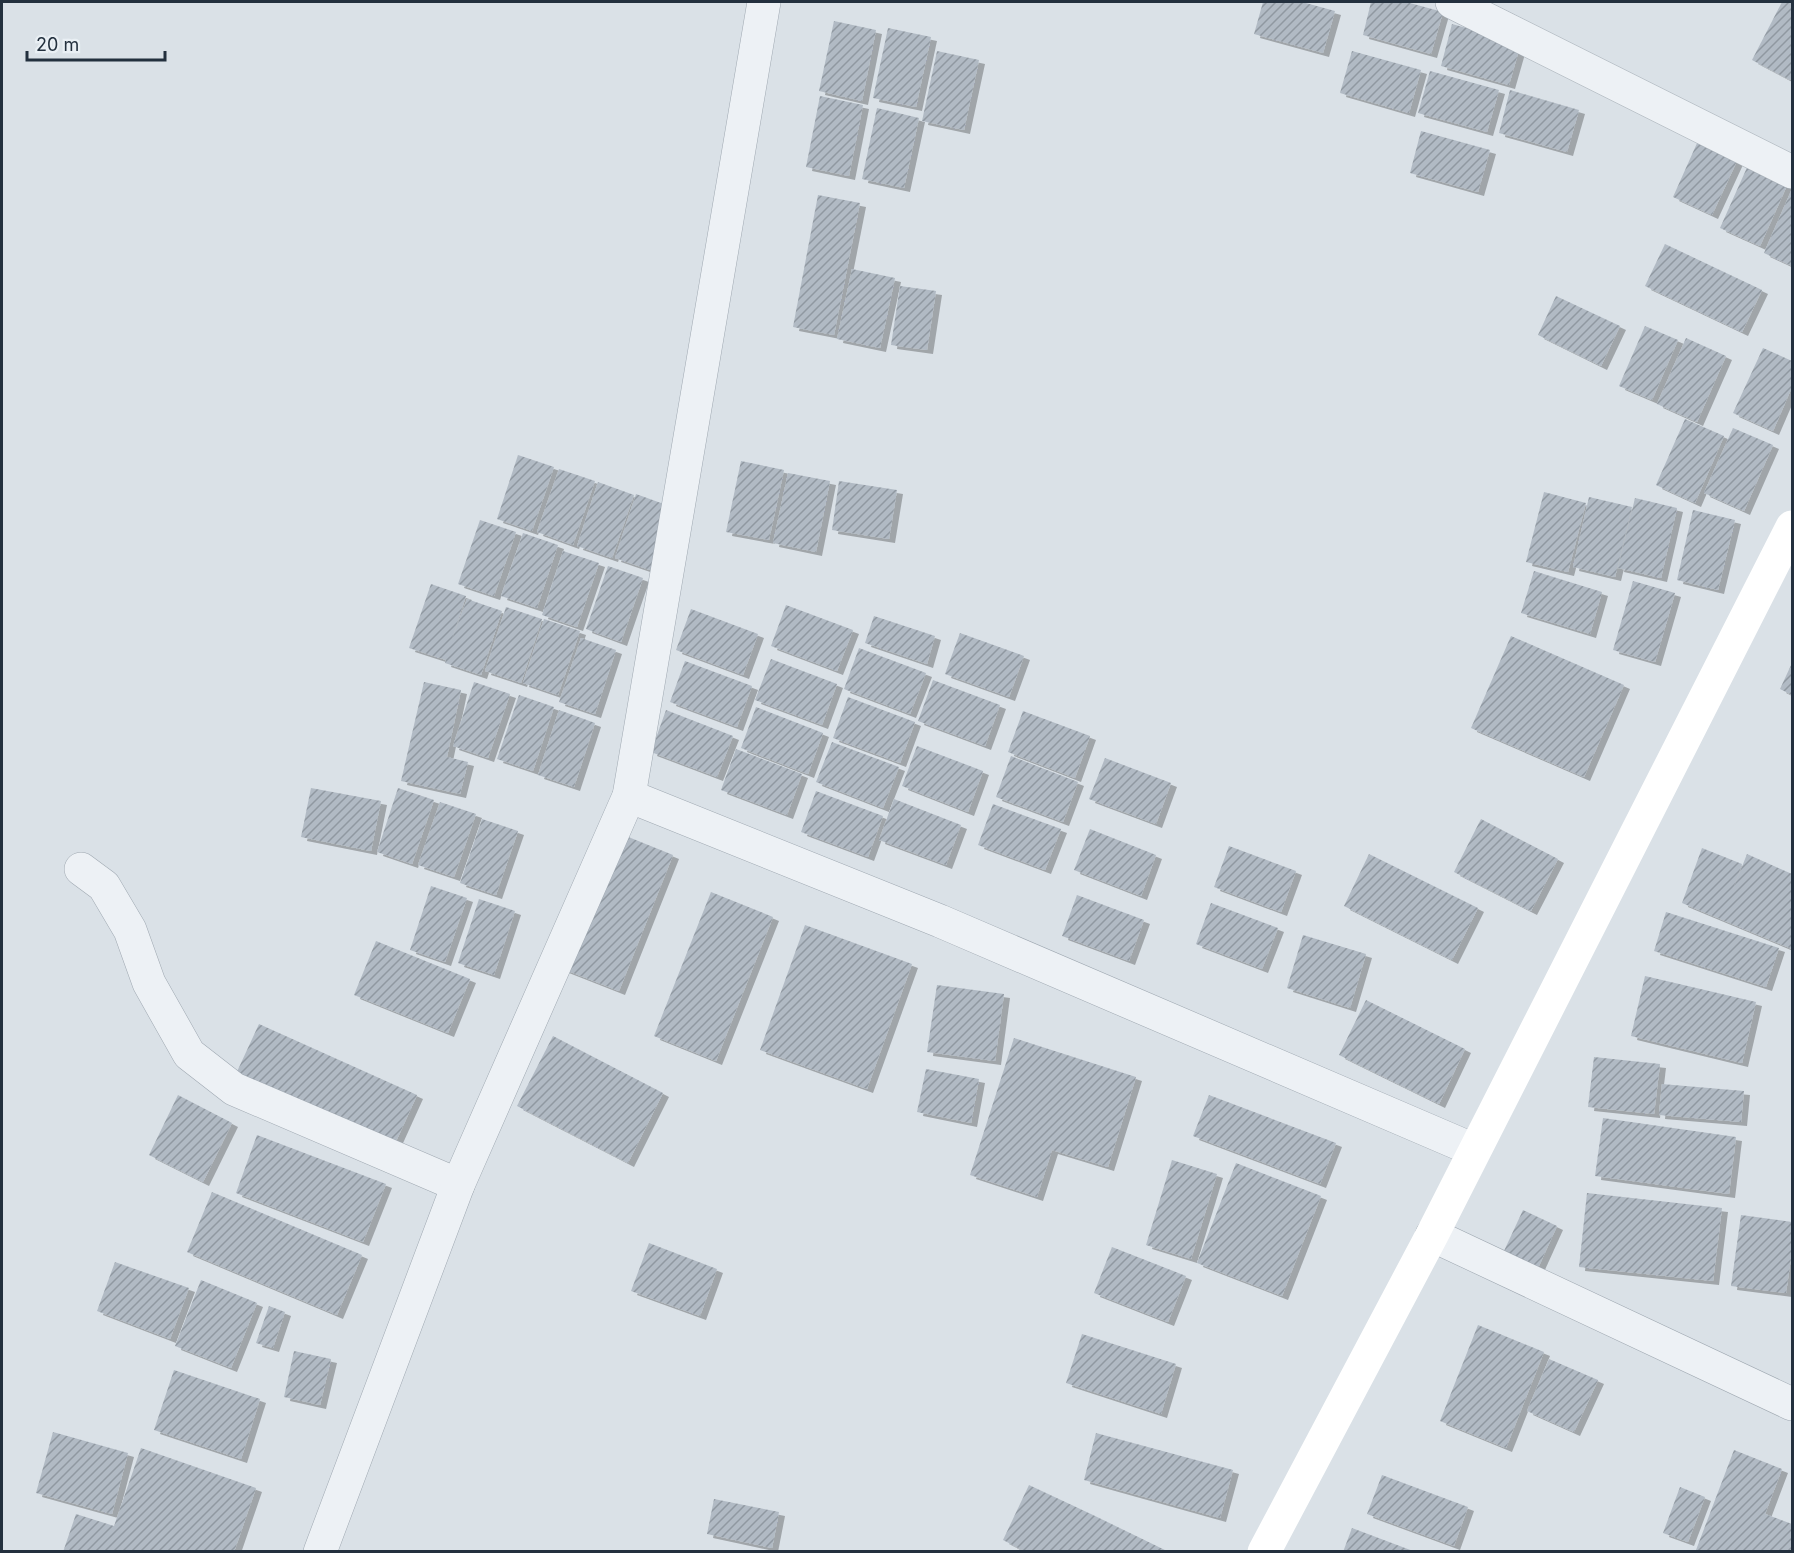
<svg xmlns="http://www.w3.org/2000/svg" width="1794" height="1553" viewBox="0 0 1794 1553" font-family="Inter,sans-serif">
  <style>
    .building { fill: url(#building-hatch); filter: url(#shadow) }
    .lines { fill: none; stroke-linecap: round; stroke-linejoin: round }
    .minor-casing { stroke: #9fa8b1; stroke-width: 34 }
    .minor { stroke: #edf1f5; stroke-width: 33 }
    .secondary { stroke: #fff; stroke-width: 33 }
  </style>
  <defs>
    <pattern id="building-hatch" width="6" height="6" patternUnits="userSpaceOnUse" patternTransform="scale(1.5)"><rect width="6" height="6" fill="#b1bac4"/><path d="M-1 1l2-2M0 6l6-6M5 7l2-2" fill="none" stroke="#9098a1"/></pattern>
    <filter id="shadow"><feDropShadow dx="6" dy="4" stdDeviation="0" flood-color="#0004"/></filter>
  </defs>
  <rect width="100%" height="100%" fill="#dae1e7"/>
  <g class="building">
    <path d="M 1263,2 L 1302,2 L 1335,11 L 1323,53 L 1254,34 Z"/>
    <path d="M 1371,2 L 1406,2 L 1443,12 L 1431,54 L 1363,35 Z"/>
    <path d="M 1782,2 L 1792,2 L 1792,76 L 1790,80 L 1752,60 Z"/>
    <path d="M 834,21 L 876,30 L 862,101 L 819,91 Z"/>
    <path d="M 1452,24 L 1521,43 L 1509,85 L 1441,66 Z"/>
    <path d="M 888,28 L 931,37 L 916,107 L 873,98 Z"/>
    <path d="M 937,51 L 979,60 L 964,130 L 922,121 Z"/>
    <path d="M 1352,51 L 1421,70 L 1409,113 L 1340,93 Z"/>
    <path d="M 1430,71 L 1499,90 L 1487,132 L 1418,113 Z"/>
    <path d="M 1510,90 L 1579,110 L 1567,152 L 1499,133 Z"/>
    <path d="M 820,96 L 863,105 L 849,176 L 806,167 Z"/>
    <path d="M 877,108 L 919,118 L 904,188 L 862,179 Z"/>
    <path d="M 1421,131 L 1490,150 L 1478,192 L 1410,173 Z"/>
    <path d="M 1702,132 L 1742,150 L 1712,215 L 1673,197 Z"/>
    <path d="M 1749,163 L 1789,181 L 1760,246 L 1720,228 Z"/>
    <path d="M 1792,189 L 1792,266 L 1764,253 Z"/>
    <path d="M 818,195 L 860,203 L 834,335 L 793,327 Z"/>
    <path d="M 1665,244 L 1762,290 L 1742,332 L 1645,286 Z"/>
    <path d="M 852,269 L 895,278 L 880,348 L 837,339 Z"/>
    <path d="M 900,286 L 936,291 L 927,350 L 891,345 Z"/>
    <path d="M 1556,296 L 1620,326 L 1601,366 L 1538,335 Z"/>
    <path d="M 1645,326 L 1678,340 L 1652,400 L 1619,386 Z"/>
    <path d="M 1686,338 L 1726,356 L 1697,422 L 1657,404 Z"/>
    <path d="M 1763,348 L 1792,361 L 1792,387 L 1773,431 L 1733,413 Z"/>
    <path d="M 1685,419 L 1724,436 L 1695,503 L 1656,485 Z"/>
    <path d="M 1733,428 L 1773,445 L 1744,511 L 1704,493 Z"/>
    <path d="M 518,455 L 554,467 L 532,531 L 497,519 Z"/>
    <path d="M 741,461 L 784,470 L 769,540 L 726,532 Z"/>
    <path d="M 559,469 L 595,481 L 573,545 L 537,532 Z"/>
    <path d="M 788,473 L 830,481 L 816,552 L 773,543 Z"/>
    <path d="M 839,481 L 897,490 L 889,539 L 832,530 Z"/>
    <path d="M 598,482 L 634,495 L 612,558 L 577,546 Z"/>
    <path d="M 1544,492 L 1586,503 L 1568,572 L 1526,562 Z"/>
    <path d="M 636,494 L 672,507 L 650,570 L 615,558 Z"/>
    <path d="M 1589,497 L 1632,507 L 1615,577 L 1573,567 Z"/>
    <path d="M 1635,498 L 1677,508 L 1661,578 L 1618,568 Z"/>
    <path d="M 1693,510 L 1735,520 L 1718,590 L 1677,580 Z"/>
    <path d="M 480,520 L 516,532 L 494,596 L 458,584 Z"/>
    <path d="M 523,533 L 558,545 L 537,608 L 501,596 Z"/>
    <path d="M 563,551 L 599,563 L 577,627 L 542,615 Z"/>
    <path d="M 608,566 L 643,578 L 621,642 L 586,629 Z"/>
    <path d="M 1534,571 L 1602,592 L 1590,634 L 1521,613 Z"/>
    <path d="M 1633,581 L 1675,593 L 1655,662 L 1613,650 Z"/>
    <path d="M 431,584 L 466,596 L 451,642 L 467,599 L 502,611 L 481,675 L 445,663 L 446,660 L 409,648 Z"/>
    <path d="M 786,605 L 853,630 L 837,671 L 771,646 Z"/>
    <path d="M 506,607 L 542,619 L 521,683 L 485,671 Z"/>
    <path d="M 691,609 L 758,634 L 743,675 L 676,650 Z"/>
    <path d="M 874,616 L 935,636 L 927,664 L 865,643 Z"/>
    <path d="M 544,619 L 580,631 L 558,695 L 523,683 Z"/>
    <path d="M 960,633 L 1024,656 L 1009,697 L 945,674 Z"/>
    <path d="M 1511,636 L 1624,685 L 1584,777 L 1471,728 Z"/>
    <path d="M 581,638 L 616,650 L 595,714 L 559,702 Z"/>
    <path d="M 859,648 L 926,673 L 910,714 L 844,689 Z"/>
    <path d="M 771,659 L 837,684 L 822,725 L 755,700 Z"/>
    <path d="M 685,661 L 752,686 L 737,727 L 670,702 Z"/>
    <path d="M 1792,663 L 1792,695 L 1780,689 Z"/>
    <path d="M 933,680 L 1000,705 L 985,746 L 918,721 Z"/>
    <path d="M 424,682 L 461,690 L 447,757 L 468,762 L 460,794 L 401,781 Z"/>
    <path d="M 474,682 L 510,694 L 488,758 L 453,746 Z"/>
    <path d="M 519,695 L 554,707 L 533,771 L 497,759 Z"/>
    <path d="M 848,697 L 915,722 L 900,763 L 833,738 Z"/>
    <path d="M 756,707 L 823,733 L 808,774 L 741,748 Z"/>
    <path d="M 559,710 L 595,723 L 574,787 L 538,775 Z"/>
    <path d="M 666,710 L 733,736 L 717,777 L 651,752 Z"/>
    <path d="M 1023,711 L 1090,736 L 1075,778 L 1008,752 Z"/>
    <path d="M 832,742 L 899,767 L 883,808 L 816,782 Z"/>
    <path d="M 917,746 L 983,771 L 968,812 L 902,786 Z"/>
    <path d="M 736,749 L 802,774 L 787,815 L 721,790 Z"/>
    <path d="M 1011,756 L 1078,782 L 1063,822 L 996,797 Z"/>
    <path d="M 1105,758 L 1171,783 L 1156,824 L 1089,799 Z"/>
    <path d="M 311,788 L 381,801 L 371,851 L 301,837 Z"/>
    <path d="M 398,788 L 434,800 L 412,864 L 377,852 Z"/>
    <path d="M 816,791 L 883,816 L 868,857 L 801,832 Z"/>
    <path d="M 894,799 L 961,825 L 946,865 L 879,840 Z"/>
    <path d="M 440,802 L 476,814 L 454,877 L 418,865 Z"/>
    <path d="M 993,804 L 1061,829 L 1045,870 L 978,845 Z"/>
    <path d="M 482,819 L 518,831 L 496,895 L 460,883 Z"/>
    <path d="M 1481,819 L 1558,859 L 1531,911 L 1454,872 Z"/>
    <path d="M 1090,829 L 1156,855 L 1141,896 L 1074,870 Z"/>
    <path d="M 616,832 L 673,855 L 619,991 L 563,969 Z"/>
    <path d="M 1229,846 L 1296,871 L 1281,912 L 1214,887 Z"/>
    <path d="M 1702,848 L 1742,864 L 1732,892 L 1747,854 L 1792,874 L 1792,949 L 1682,903 Z"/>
    <path d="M 1369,854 L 1478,908 L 1452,960 L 1344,906 Z"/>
    <path d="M 431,886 L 467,898 L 445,962 L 410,950 Z"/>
    <path d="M 711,892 L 773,917 L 716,1061 L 654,1036 Z"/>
    <path d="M 1077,895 L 1144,920 L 1129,961 L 1062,936 Z"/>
    <path d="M 479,899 L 515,911 L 494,975 L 458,963 Z"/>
    <path d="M 1211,903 L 1278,928 L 1262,969 L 1196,944 Z"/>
    <path d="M 1666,912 L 1779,948 L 1766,987 L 1654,951 Z"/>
    <path d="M 805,925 L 912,964 L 867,1089 L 760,1050 Z"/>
    <path d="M 1303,935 L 1366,954 L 1350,1008 L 1287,988 Z"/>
    <path d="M 376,941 L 470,979 L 448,1033 L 354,995 Z"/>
    <path d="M 1645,976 L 1756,1002 L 1742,1063 L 1631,1036 Z"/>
    <path d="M 937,985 L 1004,994 L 995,1061 L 927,1052 Z"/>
    <path d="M 1366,1000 L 1465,1049 L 1439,1104 L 1339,1055 Z"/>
    <path d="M 259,1024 L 417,1095 L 393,1148 L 235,1076 Z"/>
    <path d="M 553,1036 L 663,1093 L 628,1163 L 517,1106 Z"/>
    <path d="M 1014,1038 L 1136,1077 L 1108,1167 L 1052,1150 L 1037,1197 L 970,1175 Z"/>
    <path d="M 1594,1057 L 1660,1064 L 1654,1114 L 1588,1107 Z"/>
    <path d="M 926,1069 L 979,1079 L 971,1123 L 917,1112 Z"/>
    <path d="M 1662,1084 L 1744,1091 L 1741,1122 L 1659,1115 Z"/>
    <path d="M 178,1095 L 232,1123 L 203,1182 L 149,1155 Z"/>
    <path d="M 1209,1095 L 1336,1143 L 1320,1184 L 1193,1136 Z"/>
    <path d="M 1603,1118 L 1736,1137 L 1729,1194 L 1595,1176 Z"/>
    <path d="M 257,1135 L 386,1184 L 363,1242 L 236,1193 Z"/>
    <path d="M 1172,1160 L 1217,1174 L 1191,1259 L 1146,1245 Z"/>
    <path d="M 1236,1163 L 1321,1196 L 1282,1296 L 1197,1263 Z"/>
    <path d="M 212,1192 L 362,1255 L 337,1315 L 187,1252 Z"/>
    <path d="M 1587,1193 L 1722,1208 L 1713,1281 L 1579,1267 Z"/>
    <path d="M 1523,1210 L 1557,1226 L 1538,1268 L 1504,1251 Z"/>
    <path d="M 1741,1215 L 1792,1222 L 1792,1251 L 1786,1293 L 1731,1286 Z"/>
    <path d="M 649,1243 L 717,1269 L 700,1316 L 631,1291 Z"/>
    <path d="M 1112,1247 L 1186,1276 L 1168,1322 L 1094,1293 Z"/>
    <path d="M 115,1262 L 189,1288 L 170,1339 L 97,1311 Z"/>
    <path d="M 201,1280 L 257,1303 L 231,1368 L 175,1346 Z"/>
    <path d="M 269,1306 L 285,1312 L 273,1348 L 256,1343 Z"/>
    <path d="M 1478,1325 L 1544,1352 L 1506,1448 L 1440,1421 Z"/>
    <path d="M 1082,1334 L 1176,1364 L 1161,1414 L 1066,1383 Z"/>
    <path d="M 294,1351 L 331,1359 L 320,1405 L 284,1397 Z"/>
    <path d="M 1549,1359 L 1598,1380 L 1574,1432 L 1527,1411 Z"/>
    <path d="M 174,1370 L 260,1399 L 241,1459 L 154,1430 Z"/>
    <path d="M 53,1432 L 128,1453 L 112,1514 L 36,1493 Z"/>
    <path d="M 1096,1433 L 1233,1470 L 1220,1518 L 1084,1480 Z"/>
    <path d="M 141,1448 L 256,1488 L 234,1552 L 63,1552 L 76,1514 L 114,1526 Z"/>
    <path d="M 1734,1450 L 1782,1469 L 1765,1514 L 1792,1524 L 1792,1552 L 1700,1552 L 1696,1550 Z"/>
    <path d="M 1382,1475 L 1468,1507 L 1454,1546 L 1367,1514 Z"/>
    <path d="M 1029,1485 L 1093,1515 L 1169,1552 L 1026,1552 L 1003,1540 Z"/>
    <path d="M 1680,1487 L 1705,1497 L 1688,1542 L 1663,1533 Z"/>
    <path d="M 714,1499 L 779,1512 L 772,1548 L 707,1534 Z"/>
    <path d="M 1352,1528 L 1413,1551 L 1413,1552 L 1343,1552 Z"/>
  </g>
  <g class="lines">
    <g class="minor-casing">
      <g id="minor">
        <path d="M 1452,2 L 1792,172"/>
        <path d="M 629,796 L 940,921 L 1474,1150"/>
        <path d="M 81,869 L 104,886 L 130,930 L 149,983 L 189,1054 L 234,1089 L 458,1185"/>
        <path d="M 1432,1235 L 1792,1404"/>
        <path d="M 320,1552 L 458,1185 L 629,796 L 764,2"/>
      </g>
    </g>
    <use href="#minor" class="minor"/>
    <path class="secondary" d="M 1264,1552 L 1432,1235 L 1792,527"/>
  </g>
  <rect width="1794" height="1553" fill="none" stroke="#23303e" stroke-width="6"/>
  <path d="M27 51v9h138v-9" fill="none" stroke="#23303e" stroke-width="3"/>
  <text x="36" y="51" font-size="18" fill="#23303e" stroke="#e9eff4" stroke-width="4.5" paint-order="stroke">20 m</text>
</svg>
